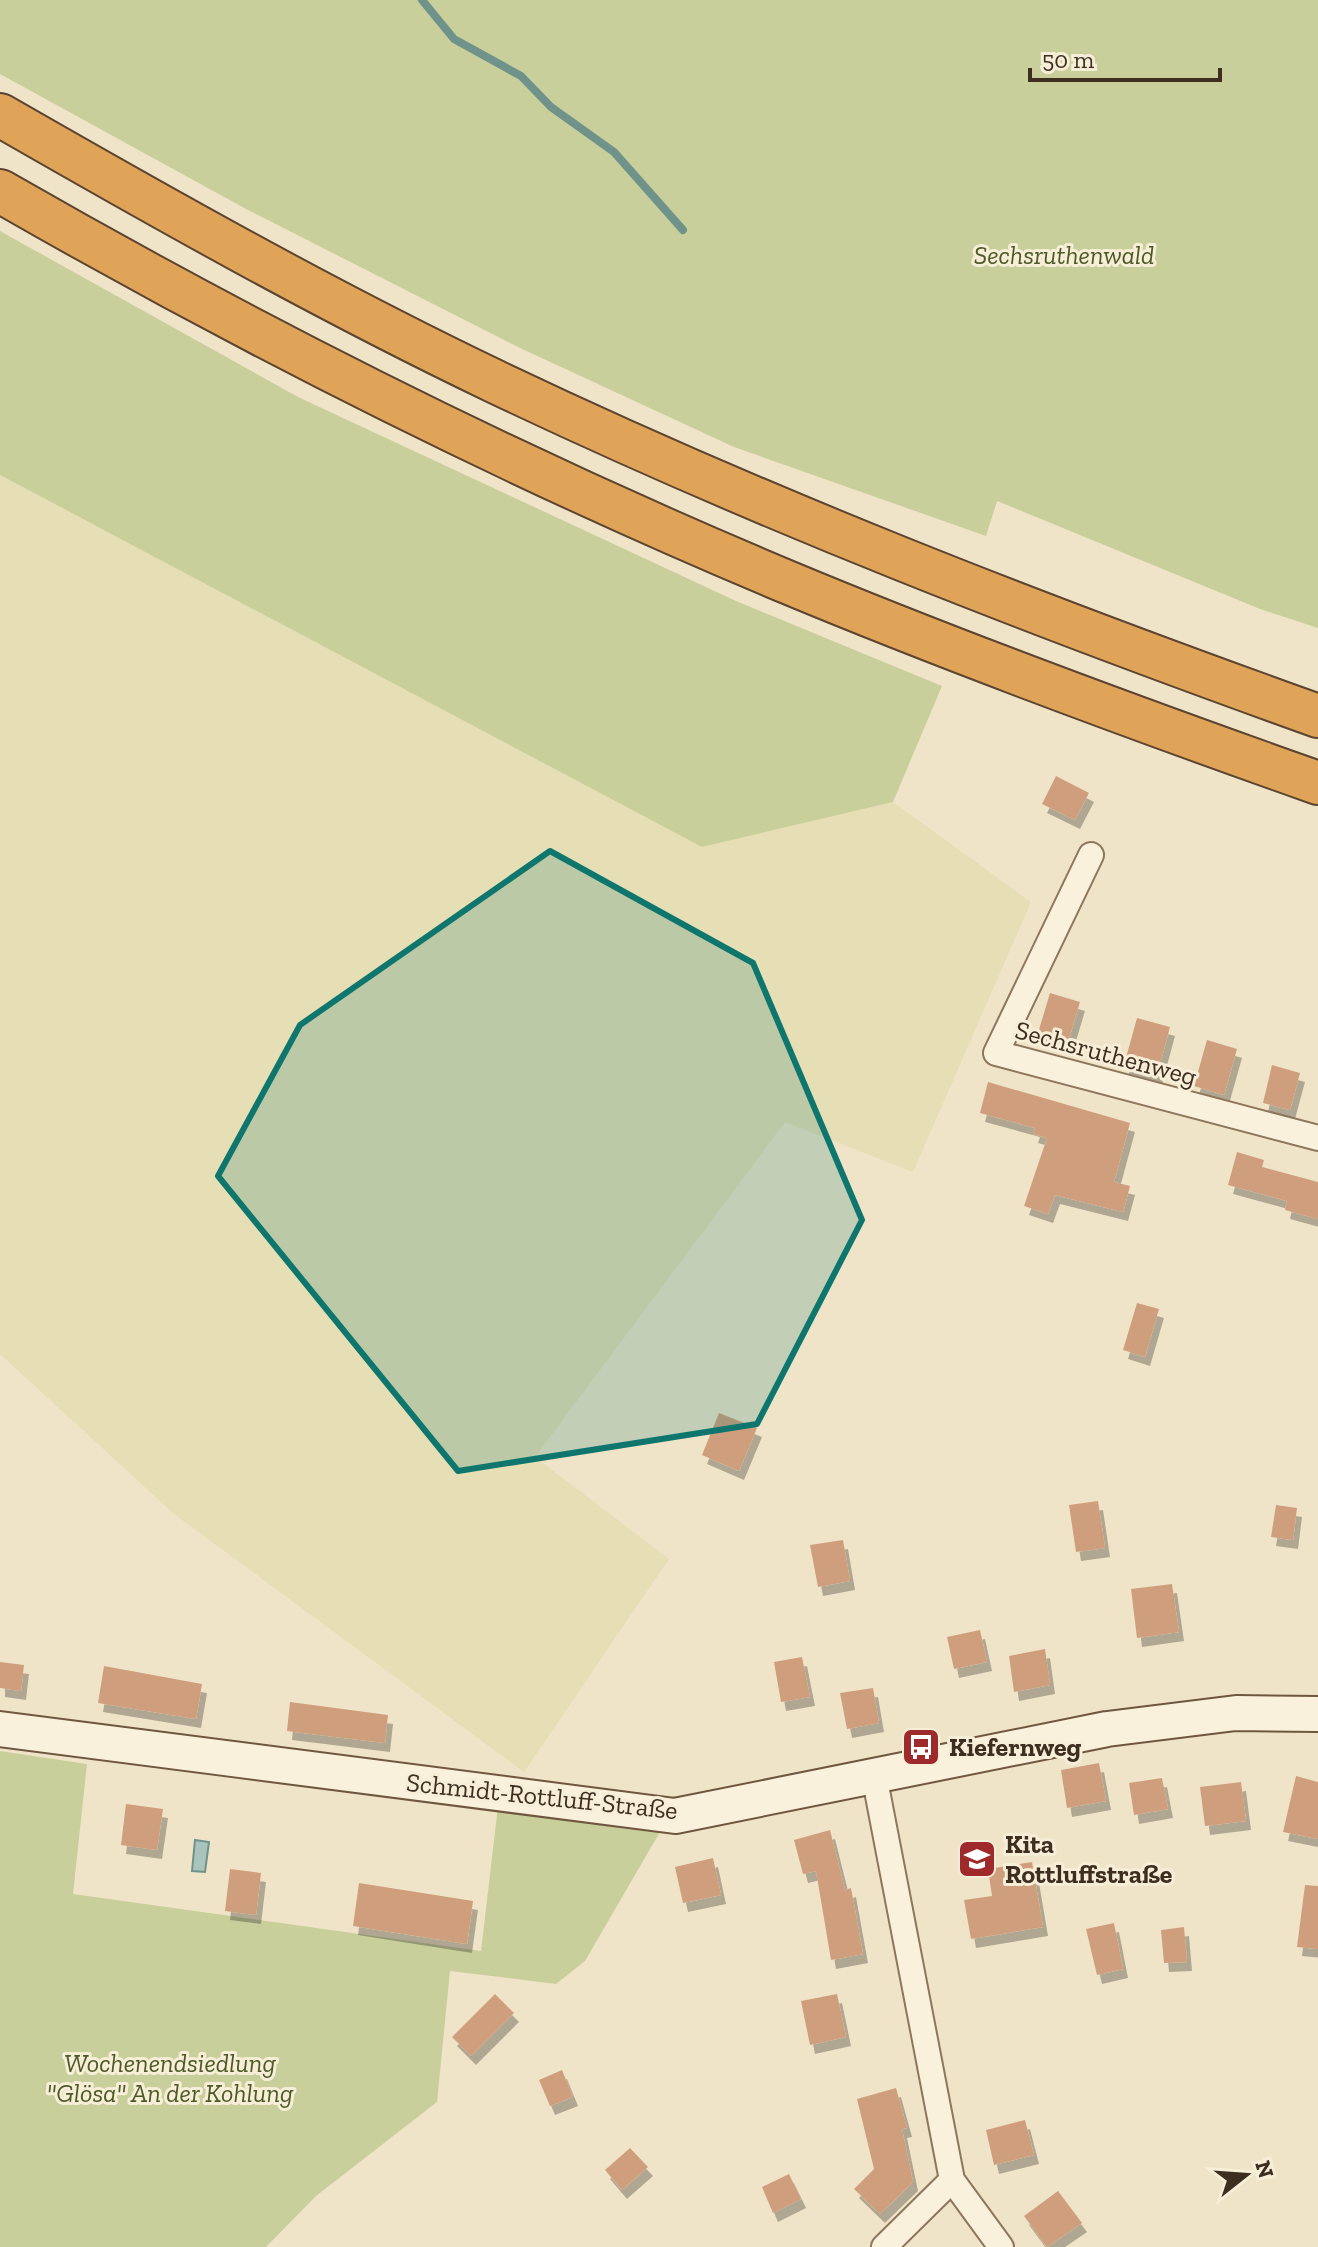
<svg xmlns="http://www.w3.org/2000/svg" width="1318" height="2247" viewBox="0 0 1318 2247" font-family="'Zilla Slab',serif">
  <style>
    .farmland { fill: #e6deb5 }
    .green { fill: #c9cf9b }
    .water { fill: #a9c4bc; stroke: #6f938a; stroke-width: 2 }
    .lines { fill: none; stroke-linecap: round; stroke-linejoin: round }
    .stream { stroke: #6f938a; stroke-width: 8 }
    .building { fill: #cf9f7d; filter: url(#shadow) }
    .street-casing { stroke: #8d765c; stroke-width: 28 }
    .secondary-casing { stroke: #6f573f; stroke-width: 38 }
    .highway-casing { stroke: #5b4430; stroke-width: 46 }
    .street { stroke: #faf1dc; stroke-width: 24 }
    .secondary { stroke: #faf1dc; stroke-width: 34 }
    .highway { stroke: #e0a458; stroke-width: 42 }
    .marked { fill: #0f766e; fill-opacity: 0.2; stroke: #0f766e; stroke-width: 6; stroke-linejoin: round }
    .labels { text-anchor: middle; dominant-baseline: central; stroke-width: 6; stroke-linejoin: round; paint-order: stroke }
    .park-label { font-size: 26px; font-style: italic; fill: #4d5a26; stroke: #f7eed8 }
    .street-label { font-size: 26px; fill: #3d2e20; stroke: #f7eed8 }
    .poi-label { font-size: 26px; font-weight: bold; fill: #3d2e20; stroke: #f7eed8; text-anchor: start }
  </style>
  <defs>
    <filter id="shadow"><feDropShadow dx="5" dy="9" stdDeviation="0" flood-color="#0004"/></filter>
  </defs>
  <rect width="100%" height="100%" fill="#f0e4c8"/>
  <path class="farmland" d="M 0,475 L 702,847 L 893,802 L 1031,902 L 913,1172 L 785,1122 L 535,1457 L 669,1559 L 524,1772 L 174,1514 L 0,1354 Z"/>
  <g class="green">
    <path d="M 0,0 L 1318,0 L 1318,628 L 1260,609 L 997,501 L 986,536 L 734,447 L 520,348 L 246,209 L 0,74 Z"/>
    <path d="M 0,231 L 298,397 L 736,601 L 942,686 L 893,802 L 702,847 L 0,475 Z"/>
    <path d="M 0,1751 L 87,1764 L 73,1894 L 481,1951 L 498,1806 L 664,1825 L 585,1961 L 556,1984 L 450,1971 L 437,2102 L 316,2196 L 266,2247 L 0,2247 Z"/>
  </g>
  <path class="water" d="M 195,1840 L 209,1842 L 205,1872 L 192,1871 Z"/>
  <g class="lines">
    <path class="stream" d="M 422,0 L 454,39 L 521,76 L 551,107 L 614,152 L 683,230"/>
  </g>
  <g class="building">
    <path d="M 1056,776 L 1089,793 L 1075,820 L 1042,804 Z"/>
    <path d="M 1050,993 L 1080,1002 L 1068,1042 L 1038,1033 Z"/>
    <path d="M 1137,1018 L 1170,1027 L 1157,1075 L 1124,1065 Z"/>
    <path d="M 1207,1040 L 1237,1049 L 1224,1095 L 1194,1086 Z"/>
    <path d="M 1272,1065 L 1300,1073 L 1290,1110 L 1263,1103 Z"/>
    <path d="M 988,1082 L 1130,1123 L 1114,1182 L 1130,1186 L 1123,1212 L 1055,1195 L 1048,1214 L 1024,1206 L 1047,1138 L 1033,1134 L 1035,1128 L 980,1113 Z"/>
    <path d="M 1237,1152 L 1264,1160 L 1262,1167 L 1318,1182 L 1318,1219 L 1285,1210 L 1287,1201 L 1228,1185 Z"/>
    <path d="M 1137,1303 L 1159,1309 L 1145,1357 L 1123,1350 Z"/>
    <path d="M 719,1413 L 757,1428 L 739,1471 L 702,1455 Z"/>
    <path d="M 1098,1501 L 1105,1548 L 1076,1552 L 1069,1505 Z"/>
    <path d="M 1276,1505 L 1297,1508 L 1293,1540 L 1271,1537 Z"/>
    <path d="M 843,1540 L 850,1581 L 818,1587 L 810,1545 Z"/>
    <path d="M 1172,1584 L 1179,1632 L 1137,1638 L 1131,1589 Z"/>
    <path d="M 980,1630 L 987,1662 L 954,1669 L 947,1637 Z"/>
    <path d="M 1045,1649 L 1050,1685 L 1014,1692 L 1009,1656 Z"/>
    <path d="M 802,1657 L 810,1697 L 781,1702 L 774,1662 Z"/>
    <path d="M 0,1662 L 24,1665 L 21,1691 L 0,1688 Z"/>
    <path d="M 104,1666 L 202,1684 L 196,1719 L 98,1703 Z"/>
    <path d="M 873,1688 L 879,1723 L 847,1729 L 840,1693 Z"/>
    <path d="M 290,1702 L 388,1715 L 385,1743 L 287,1731 Z"/>
    <path d="M 1099,1763 L 1106,1801 L 1067,1808 L 1061,1770 Z"/>
    <path d="M 1296,1776 L 1318,1782 L 1318,1839 L 1283,1832 Z"/>
    <path d="M 1162,1778 L 1168,1809 L 1134,1815 L 1129,1783 Z"/>
    <path d="M 1241,1782 L 1246,1821 L 1205,1826 L 1200,1787 Z"/>
    <path d="M 126,1804 L 163,1809 L 157,1850 L 121,1845 Z"/>
    <path d="M 830,1830 L 845,1890 L 851,1888 L 863,1954 L 831,1960 L 816,1871 L 803,1874 L 794,1840 Z"/>
    <path d="M 713,1858 L 721,1895 L 683,1903 L 675,1867 Z"/>
    <path d="M 1032,1862 L 1043,1927 L 971,1939 L 964,1900 L 992,1896 L 988,1869 Z"/>
    <path d="M 230,1869 L 261,1873 L 256,1915 L 225,1911 Z"/>
    <path d="M 359,1883 L 473,1901 L 467,1944 L 353,1926 Z"/>
    <path d="M 1305,1885 L 1318,1886 L 1318,1949 L 1297,1947 Z"/>
    <path d="M 1114,1923 L 1123,1969 L 1097,1975 L 1086,1929 Z"/>
    <path d="M 1184,1927 L 1187,1962 L 1164,1963 L 1161,1930 Z"/>
    <path d="M 495,1994 L 514,2013 L 471,2056 L 452,2037 Z"/>
    <path d="M 837,1994 L 846,2037 L 810,2045 L 801,2001 Z"/>
    <path d="M 562,2070 L 573,2097 L 550,2106 L 539,2080 Z"/>
    <path d="M 896,2088 L 907,2128 L 902,2129 L 913,2182 L 880,2214 L 854,2189 L 874,2169 L 857,2099 Z"/>
    <path d="M 1025,2120 L 1034,2155 L 994,2165 L 986,2130 Z"/>
    <path d="M 630,2148 L 648,2167 L 622,2190 L 605,2170 Z"/>
    <path d="M 789,2174 L 801,2199 L 773,2213 L 762,2187 Z"/>
    <path d="M 1058,2191 L 1082,2223 L 1047,2247 L 1024,2216 Z"/>
  </g>
  <g class="lines">
    <g class="street-casing">
      <g id="street">
        <path d="M 1091,855 L 996,1053 L 1318,1138"/>
        <path d="M 874,1775 L 952,2180 L 1001,2247"/>
        <path d="M 884,2247 L 952,2180"/>
      </g>
    </g>
    <g class="secondary-casing">
      <path id="secondary" d="M 0,1729 L 675,1816 L 1107,1729 L 1236,1713 L 1318,1714"/>
    </g>
    <g class="highway-casing">
      <g id="highway">
        <path d="M 0,115 C 162,208 325,300 494,381 C 762,509 1039,616 1318,716"/>
        <path d="M 0,191 C 254,337 517,469 787,582 C 962,655 1140,720 1318,783"/>
      </g>
    </g>
    <use href="#street" class="street"/>
    <use href="#secondary" class="secondary"/>
    <use href="#highway" class="highway"/>
  </g>
  <path class="marked" d="M 550,851 L 753,963 L 862,1220 L 757,1424 L 458,1471 L 218,1176 L 300,1025 Z"/>
  <defs>
    <g id="bus-square" transform="scale(2)"><rect x="-9" y="-9" width="18" height="18" rx="4" fill="#9e2a2b" stroke="#f7eed8"/><path d="M-5-6H5V4H4V6H2V4H-2V6H-4V4H-5ZM-3.5-4V0h7V-4ZM-3.5 1.2v1.5H-2V1.2ZM2 1.2v1.5H3.5V1.2Z" fill="#fff"/></g>
    <g id="school-square" transform="scale(2)"><rect x="-9" y="-9" width="18" height="18" rx="4" fill="#9e2a2b" stroke="#f7eed8"/><path d="M0-5L7-2L0 1L-7-2ZM-4 1L0 2.5L4 1V4Q0 6-4 4Z" fill="#fff"/></g>
  </defs>
  <g fill-rule="evenodd">
    <use href="#bus-square" x="921" y="1747"/>
    <use href="#school-square" x="977" y="1859"/>
  </g>
  <g class="labels">
    <g class="park-label">
      <text x="1064" y="255">Sechsruthenwald</text>
      <text x="170" y="2063">Wochenendsiedlung<tspan x="170" dy="30">"Glösa" An der Kohlung</tspan></text>
    </g>
    <g class="street-label">
      <text transform="translate(1106 1053) rotate(15)">Sechsruthenweg</text>
      <text transform="translate(542 1796) rotate(6)">Schmidt-Rottluff-Straße</text>
    </g>
    <g class="poi-label">
      <text x="949" y="1747">Kiefernweg</text>
      <text x="1005" y="1844">Kita<tspan x="1005" dy="30">Rottluffstraße</tspan></text>
    </g>
  </g>
  <g transform="translate(1246 2175) rotate(73)" stroke="#f7eed8" stroke-width="6" paint-order="stroke">
  <path d="M0-6L14 30L0 20L-14 30Z" fill="#3d2e20"/>
  <text y="-12" font-size="22" font-weight="bold" text-anchor="middle" fill="#3d2e20">N</text>
  </g>
  <path d="M1030 68v12h190v-12" fill="none" stroke="#3d2e20" stroke-width="4"/>
  <text x="1042" y="68" font-size="24" fill="#3d2e20" stroke="#f7eed8" stroke-width="6" paint-order="stroke">50 m</text>
</svg>
